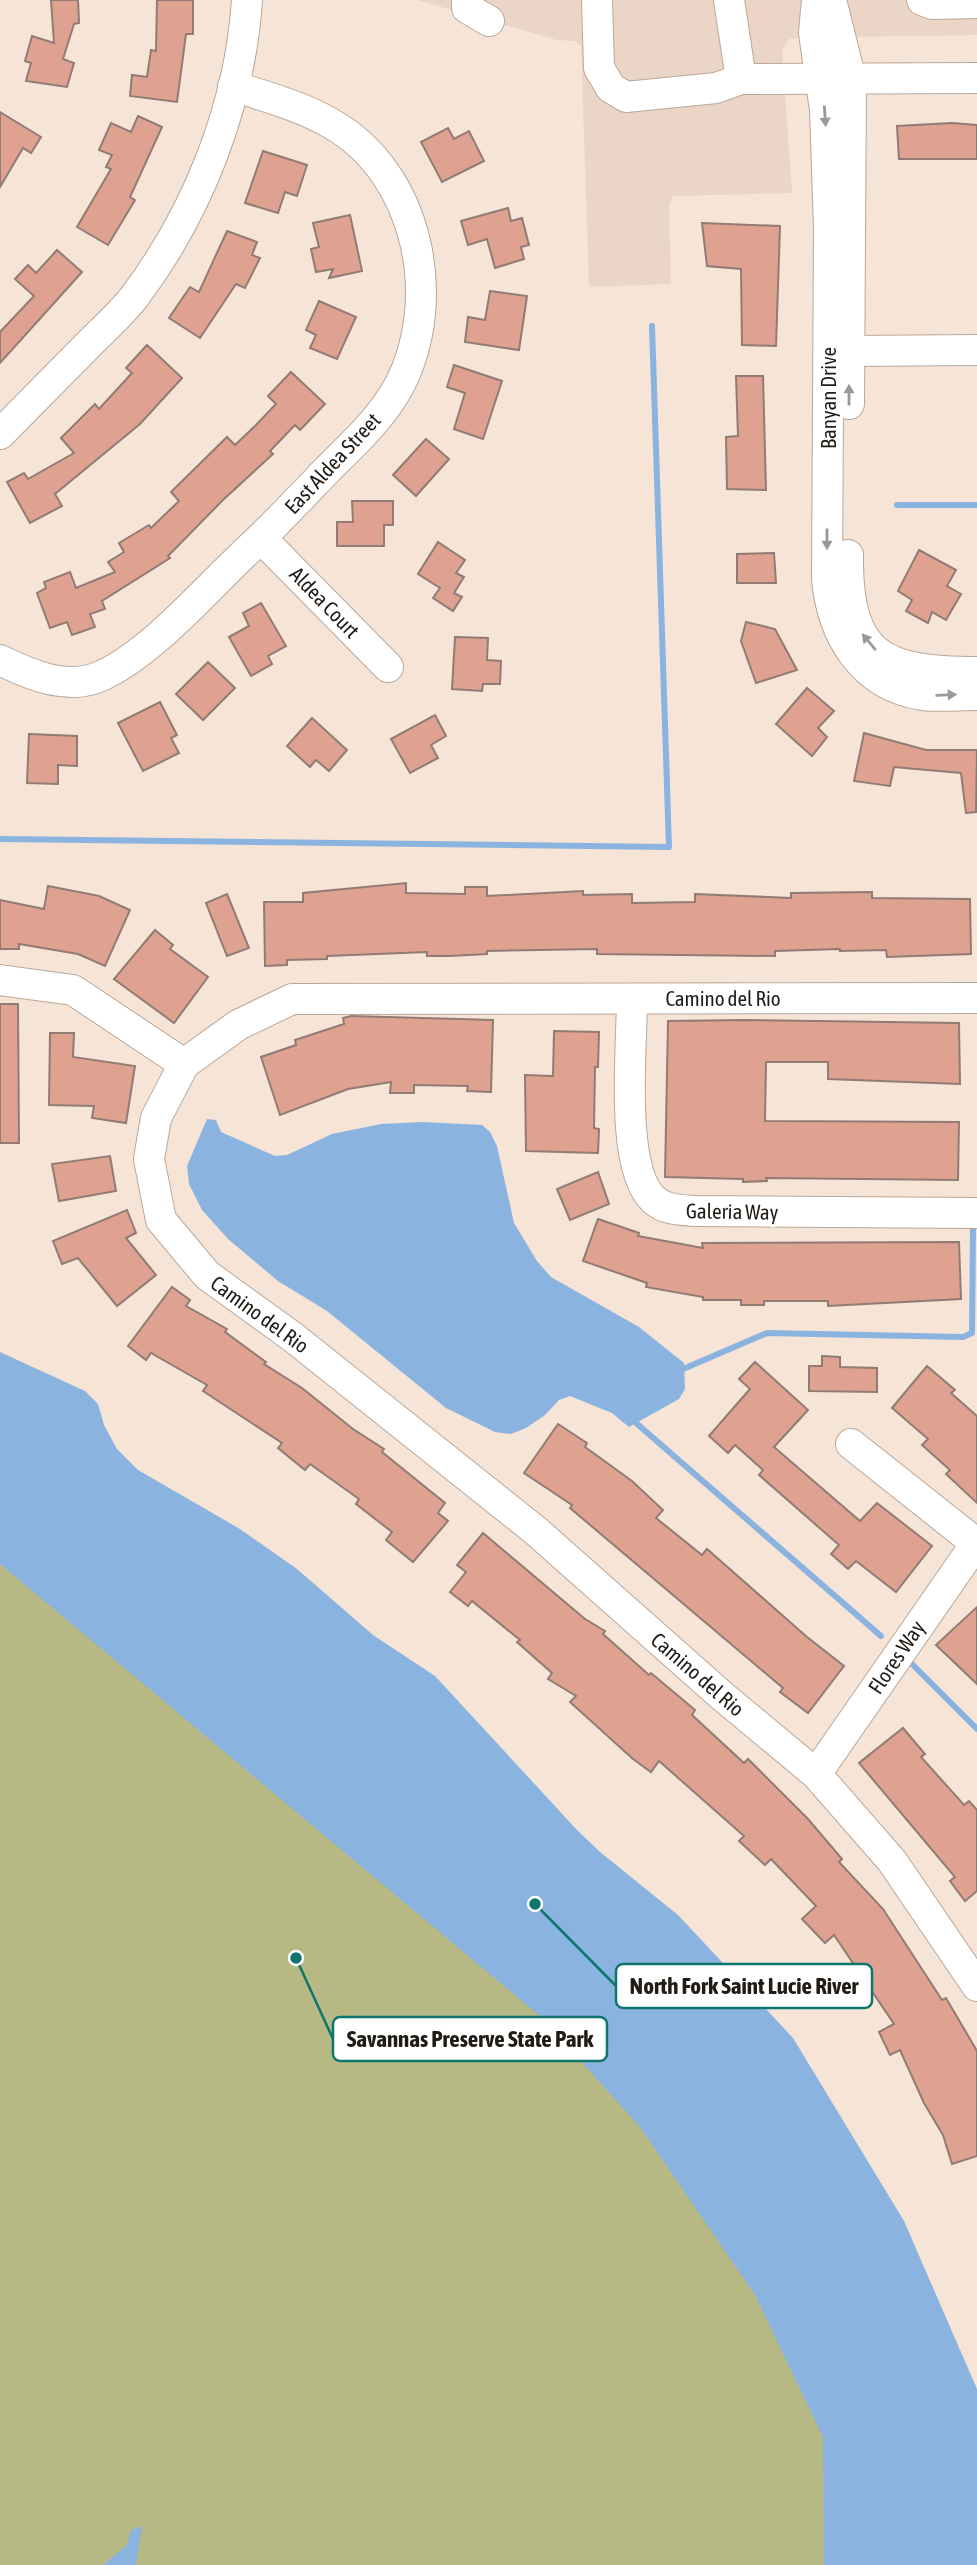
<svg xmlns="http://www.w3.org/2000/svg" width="977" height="2565" viewBox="0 0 977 2565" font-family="'Asap Condensed',sans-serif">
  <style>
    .commercial { fill: #ead5c7 }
    .green { fill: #b6b984 }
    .water { fill: #8ab3e0 }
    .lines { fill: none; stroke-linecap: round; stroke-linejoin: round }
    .stream { stroke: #8ab3e0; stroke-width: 6 }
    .building { fill: #e0a290; stroke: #907b75; stroke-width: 2 }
    .minor-casing { stroke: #b9a89a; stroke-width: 32 }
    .minor { stroke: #fff; stroke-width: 30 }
    .oneway { fill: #9b9896 }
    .labels { text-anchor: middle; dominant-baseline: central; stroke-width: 6; stroke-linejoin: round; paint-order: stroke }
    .street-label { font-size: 21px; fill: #211b16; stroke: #fff }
    .leader { fill: none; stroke: #0f766e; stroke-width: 2.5 }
    .callout-dot { fill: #0f766e; stroke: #fff; stroke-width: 2.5 }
    .callout { fill: #fff; stroke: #0f766e; stroke-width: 2.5 }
    .callout-label { font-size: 23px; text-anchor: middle; font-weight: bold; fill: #211b16 }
  </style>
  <rect width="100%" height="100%" fill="#f6e4d6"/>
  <g class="commercial">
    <path d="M 417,0 L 803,0 L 803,38 L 789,39 L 782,51 L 792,193 L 673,196 L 669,206 L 671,284 L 589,287 L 581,46 L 575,41 L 557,40 Z"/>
    <path d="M 841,0 L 977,0 L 977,35 L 851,37 Z"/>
  </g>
  <path class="green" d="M 0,1453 L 753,2086 L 893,2565 L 0,2565 Z"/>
  <g class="water">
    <path d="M 207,1119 L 216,1120 L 221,1132 L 275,1156 L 287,1155 L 332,1134 L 381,1124 L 423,1122 L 482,1125 L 490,1132 L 497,1146 L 514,1223 L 537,1261 L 551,1277 L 639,1327 L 684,1363 L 685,1389 L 679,1399 L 629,1427 L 612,1413 L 570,1396 L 559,1400 L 545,1415 L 526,1428 L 511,1434 L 495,1432 L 446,1408 L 327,1311 L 278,1281 L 228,1239 L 202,1210 L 189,1184 L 187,1166 Z"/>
    <path d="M 0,1352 L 85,1391 L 98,1404 L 104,1425 L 117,1449 L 138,1470 L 240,1529 L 297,1569 L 373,1635 L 435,1676 L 577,1830 L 600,1852 L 678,1915 L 793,2038 L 904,2221 L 977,2389 L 977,2565 L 824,2565 L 823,2437 L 755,2295 L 640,2127 L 541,2017 L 0,1564 Z"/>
    <path d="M 142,2526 L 136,2565 L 103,2565 L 127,2545 L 131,2530 Z"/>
  </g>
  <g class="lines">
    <g class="stream">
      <path d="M 897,505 L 977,505"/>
      <path d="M 0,839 L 669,847 L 652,326"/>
      <path d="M 683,1369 L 767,1333 L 963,1337 L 972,1333 L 973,1230"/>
      <path d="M 636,1423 L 881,1636"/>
      <path d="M 912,1664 L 977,1729"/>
    </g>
  </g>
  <g class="building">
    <path d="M 51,0 L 78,0 L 79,23 L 74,24 L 63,59 L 74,63 L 67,87 L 26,81 L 31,63 L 25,61 L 32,36 L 54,43 Z"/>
    <path d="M 157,0 L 193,0 L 193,34 L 186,34 L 177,102 L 130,96 L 132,75 L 147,77 L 151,50 L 156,51 Z"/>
    <path d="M 0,112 L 41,137 L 31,153 L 23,148 L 0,187 Z"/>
    <path d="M 138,116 L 162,127 L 130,197 L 135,200 L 108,245 L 77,227 L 111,169 L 106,167 L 112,155 L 99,150 L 111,123 L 131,132 Z"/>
    <path d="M 952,123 L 977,125 L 977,159 L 899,159 L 897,126 Z"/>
    <path d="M 448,128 L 454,139 L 469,131 L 484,161 L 442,182 L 421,142 Z"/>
    <path d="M 263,151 L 307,165 L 297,196 L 285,192 L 278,213 L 245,203 Z"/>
    <path d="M 508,208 L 511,221 L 522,218 L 529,245 L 521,247 L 524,259 L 495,268 L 487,239 L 468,245 L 461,221 Z"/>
    <path d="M 350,215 L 362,271 L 329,278 L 333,269 L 316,272 L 311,249 L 319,247 L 313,223 Z"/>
    <path d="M 702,223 L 780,226 L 776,346 L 742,345 L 741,269 L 707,266 Z"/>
    <path d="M 227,231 L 257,242 L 252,255 L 260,258 L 245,288 L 236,284 L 200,338 L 169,318 L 190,287 L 199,292 Z"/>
    <path d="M 57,250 L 82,272 L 0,363 L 0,332 L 34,296 L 15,279 L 28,265 L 36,273 Z"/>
    <path d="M 490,291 L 527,296 L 519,350 L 465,342 L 468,317 L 485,320 Z"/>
    <path d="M 319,301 L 356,317 L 337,359 L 310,348 L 316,335 L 306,330 Z"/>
    <path d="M 147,345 L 182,378 L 140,424 L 55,494 L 62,506 L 30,523 L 7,482 L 24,473 L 28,479 L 74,453 L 61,438 L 95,404 L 99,409 L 132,373 L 126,368 Z"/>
    <path d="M 454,365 L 502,381 L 483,439 L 454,429 L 465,393 L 447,387 Z"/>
    <path d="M 291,372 L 325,404 L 300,430 L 295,425 L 270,451 L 273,454 L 223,500 L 168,556 L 170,558 L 102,601 L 105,609 L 90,614 L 95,627 L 72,635 L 67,622 L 50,628 L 37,593 L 46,588 L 44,582 L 70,572 L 76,588 L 115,572 L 108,562 L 124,552 L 119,543 L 149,525 L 151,528 L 179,501 L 171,492 L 227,437 L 235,445 L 256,425 L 276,404 L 268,396 Z"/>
    <path d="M 736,376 L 763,376 L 766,490 L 727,489 L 726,437 L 738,436 Z"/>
    <path d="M 426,439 L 449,459 L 416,496 L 393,475 Z"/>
    <path d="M 352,501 L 393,501 L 393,525 L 384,525 L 384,546 L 337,546 L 337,522 L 353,522 Z"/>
    <path d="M 438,542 L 465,560 L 456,573 L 464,577 L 454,593 L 462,597 L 453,611 L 433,598 L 440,588 L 418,574 Z"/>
    <path d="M 919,550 L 956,570 L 947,586 L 961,594 L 946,620 L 932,612 L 928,623 L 906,611 L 912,600 L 898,591 Z"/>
    <path d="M 774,553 L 776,583 L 737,583 L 737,554 Z"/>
    <path d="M 261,603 L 286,646 L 268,656 L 272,664 L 251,676 L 229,637 L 249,626 L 243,613 Z"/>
    <path d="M 746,622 L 775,629 L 797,670 L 756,683 L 741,641 Z"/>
    <path d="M 455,637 L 488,638 L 487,660 L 501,661 L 500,684 L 483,684 L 482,691 L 452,689 Z"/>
    <path d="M 208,662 L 235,688 L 203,720 L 176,694 Z"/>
    <path d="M 807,688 L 834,711 L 818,728 L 827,737 L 812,756 L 776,724 Z"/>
    <path d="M 160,702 L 177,735 L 171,738 L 179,753 L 143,771 L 118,723 Z"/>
    <path d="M 435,715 L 446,736 L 431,745 L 438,758 L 410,773 L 391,739 Z"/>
    <path d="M 312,718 L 347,750 L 329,771 L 316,760 L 310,767 L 287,746 Z"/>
    <path d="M 864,733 L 926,750 L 977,750 L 976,812 L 966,813 L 961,773 L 894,767 L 890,786 L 854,781 Z"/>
    <path d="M 29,734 L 77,736 L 77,766 L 58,765 L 58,784 L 27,783 Z"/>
    <path d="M 406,883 L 406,893 L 465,894 L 465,887 L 487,887 L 487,896 L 583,891 L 583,895 L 632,894 L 632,903 L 695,902 L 695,894 L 791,898 L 791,893 L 872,892 L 872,898 L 970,899 L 971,954 L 887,957 L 886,950 L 840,951 L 840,949 L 775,951 L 775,956 L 597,954 L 597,949 L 487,951 L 487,954 L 450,956 L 427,956 L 427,952 L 327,956 L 327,959 L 287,960 L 287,965 L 265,966 L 264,902 L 303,902 L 303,893 Z"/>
    <path d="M 48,886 L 99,896 L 130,910 L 105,966 L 78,954 L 19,944 L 19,949 L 0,949 L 0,900 L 44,909 Z"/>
    <path d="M 227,894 L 249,948 L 227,956 L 206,903 Z"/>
    <path d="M 155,930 L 173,945 L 170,949 L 208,977 L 174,1023 L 114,979 Z"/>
    <path d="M 0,1004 L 18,1004 L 19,1143 L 0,1143 Z"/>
    <path d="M 351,1016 L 493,1020 L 491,1092 L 467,1091 L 468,1086 L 414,1085 L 414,1093 L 390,1093 L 391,1082 L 348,1089 L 280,1115 L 261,1057 L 296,1045 L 295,1040 L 344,1024 L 343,1018 Z"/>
    <path d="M 744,1020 L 959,1023 L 960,1084 L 828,1079 L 828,1062 L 766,1062 L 765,1121 L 959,1122 L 958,1180 L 766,1178 L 767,1181 L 743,1182 L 743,1179 L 665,1177 L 668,1021 Z"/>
    <path d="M 554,1031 L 599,1032 L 598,1067 L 595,1067 L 594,1128 L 599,1129 L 598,1153 L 526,1151 L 525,1075 L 553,1076 Z"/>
    <path d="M 50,1033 L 74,1033 L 73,1057 L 135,1066 L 126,1123 L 92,1118 L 94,1106 L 49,1105 Z"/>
    <path d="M 110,1156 L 116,1191 L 59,1201 L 52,1164 Z"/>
    <path d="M 598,1172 L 609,1204 L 570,1220 L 557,1189 Z"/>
    <path d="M 127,1210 L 136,1233 L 126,1238 L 156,1275 L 117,1306 L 78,1258 L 62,1264 L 53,1241 Z"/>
    <path d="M 598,1219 L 639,1233 L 638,1236 L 703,1248 L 702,1243 L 959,1242 L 961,1299 L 828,1306 L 828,1301 L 764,1301 L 764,1305 L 741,1305 L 741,1300 L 703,1300 L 703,1297 L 646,1287 L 647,1283 L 583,1261 Z"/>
    <path d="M 172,1287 L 190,1300 L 186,1306 L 227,1329 L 225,1332 L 266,1362 L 264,1364 L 302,1388 L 353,1429 L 384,1449 L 382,1452 L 445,1503 L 438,1513 L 448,1521 L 413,1562 L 386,1540 L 392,1532 L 356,1504 L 359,1499 L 310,1464 L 305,1470 L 278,1448 L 282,1443 L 203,1391 L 207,1385 L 151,1353 L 146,1360 L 128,1346 Z"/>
    <path d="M 822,1356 L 840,1357 L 840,1367 L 877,1368 L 877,1392 L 809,1391 L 809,1366 L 822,1366 Z"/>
    <path d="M 755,1362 L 808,1410 L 774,1447 L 860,1521 L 877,1503 L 932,1546 L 896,1592 L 856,1561 L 848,1569 L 831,1554 L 839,1545 L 759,1475 L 763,1470 L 735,1445 L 728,1453 L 709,1436 L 750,1389 L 739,1379 Z"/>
    <path d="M 927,1366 L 955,1390 L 951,1393 L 977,1416 L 977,1503 L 946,1474 L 950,1470 L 922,1445 L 928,1439 L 892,1408 Z"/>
    <path d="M 558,1424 L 587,1443 L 585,1447 L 632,1481 L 663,1510 L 656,1518 L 702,1555 L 707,1549 L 807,1637 L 844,1666 L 808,1713 L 780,1692 L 783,1688 L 570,1508 L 572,1505 L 524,1473 Z"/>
    <path d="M 483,1533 L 585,1619 L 605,1631 L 603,1634 L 649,1675 L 651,1673 L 695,1710 L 692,1715 L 744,1763 L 748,1759 L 808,1819 L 842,1859 L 839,1862 L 883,1909 L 942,2000 L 946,1998 L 977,2051 L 977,2156 L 952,2164 L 943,2135 L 924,2103 L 900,2050 L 890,2055 L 879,2032 L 894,2024 L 834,1935 L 825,1943 L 802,1919 L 816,1906 L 771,1859 L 765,1865 L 739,1841 L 744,1836 L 659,1761 L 651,1772 L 633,1759 L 570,1702 L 576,1696 L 548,1679 L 552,1673 L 517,1642 L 520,1640 L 472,1601 L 468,1606 L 450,1592 L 466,1572 L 457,1565 Z"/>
    <path d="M 977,1607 L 977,1684 L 936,1645 Z"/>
    <path d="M 903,1728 L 925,1754 L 921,1757 L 964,1805 L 969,1801 L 977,1810 L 977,1891 L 965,1901 L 950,1881 L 955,1877 L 859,1763 Z"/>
  </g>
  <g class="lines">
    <g class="minor-casing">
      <g id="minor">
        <path d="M 467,0 L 467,8 L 489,21"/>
        <path d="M 597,0 L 599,68 L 611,88 L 626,97 L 716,88 L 741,79 L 977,78"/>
        <path d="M 729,0 L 741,79"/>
        <path d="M 817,0 L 814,33 L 825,110 L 829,228 L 827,579 C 832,635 862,686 923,695 C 940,697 959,695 977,695"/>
        <path d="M 824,0 L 832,4 L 851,80 L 849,404"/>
        <path d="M 922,0 L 932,4 L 977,3"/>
        <path d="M 849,351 L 977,350"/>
        <path d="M 0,434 C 30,404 60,373 90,343 C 105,328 122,313 135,296 C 198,212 240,106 247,0"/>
        <path d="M 261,538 L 388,667"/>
        <path d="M 848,555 C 847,657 883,672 977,672"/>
        <path d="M 0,660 C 30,675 68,691 101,676 C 152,653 207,588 249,549 C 276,524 301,497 327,470 C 353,444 381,419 399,386 C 444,300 419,174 332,124 C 301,106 267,97 233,86"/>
        <path d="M 0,980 L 73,990 L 184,1064"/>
        <path d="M 977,998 L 292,999 L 238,1025 L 184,1064 L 156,1118 L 149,1159 L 161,1220 L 207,1275 L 294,1338 L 536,1531 L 721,1695 L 816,1774 L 892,1861 L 977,1986"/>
        <path d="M 632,999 C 632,1045 619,1169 654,1200 C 665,1210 680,1210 695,1211 L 977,1213"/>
        <path d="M 851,1444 L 977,1544"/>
        <path d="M 816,1774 L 977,1542"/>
      </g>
    </g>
    <use href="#minor" class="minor"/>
  </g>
  <defs><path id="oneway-solid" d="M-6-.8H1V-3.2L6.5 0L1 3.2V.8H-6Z" transform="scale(1.75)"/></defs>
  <g class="oneway">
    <use href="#oneway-solid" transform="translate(825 116) rotate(86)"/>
    <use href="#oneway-solid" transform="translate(849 395) rotate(-90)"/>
    <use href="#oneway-solid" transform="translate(827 539) rotate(90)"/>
    <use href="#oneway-solid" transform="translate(869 642) rotate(-130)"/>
    <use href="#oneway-solid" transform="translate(946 695) rotate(-2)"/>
  </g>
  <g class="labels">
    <g class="street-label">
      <text transform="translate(828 398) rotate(-90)">Banyan Drive</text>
      <text transform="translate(332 463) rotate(-47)">East Aldea Street</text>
      <text transform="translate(325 602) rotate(46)">Aldea Court</text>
      <text x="723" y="998">Camino del Rio</text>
      <text transform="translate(732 1211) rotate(1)">Galeria Way</text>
      <text transform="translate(260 1314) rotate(36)">Camino del Rio</text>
      <text transform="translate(896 1657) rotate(-56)">Flores Way</text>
      <text transform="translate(698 1674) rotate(41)">Camino del Rio</text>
    </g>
  </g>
  <path class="leader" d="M535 1904L616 1986M296 1958L333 2039"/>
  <g class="callout-dot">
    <circle cx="535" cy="1904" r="7"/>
    <circle cx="296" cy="1958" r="7"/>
  </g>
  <g class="callout">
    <rect x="616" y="1964" width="256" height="44" rx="7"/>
    <rect x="333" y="2017" width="274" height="44" rx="7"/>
  </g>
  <g class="callout-label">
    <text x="744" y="1994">North Fork Saint Lucie River</text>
    <text x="470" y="2047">Savannas Preserve State Park</text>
  </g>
</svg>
